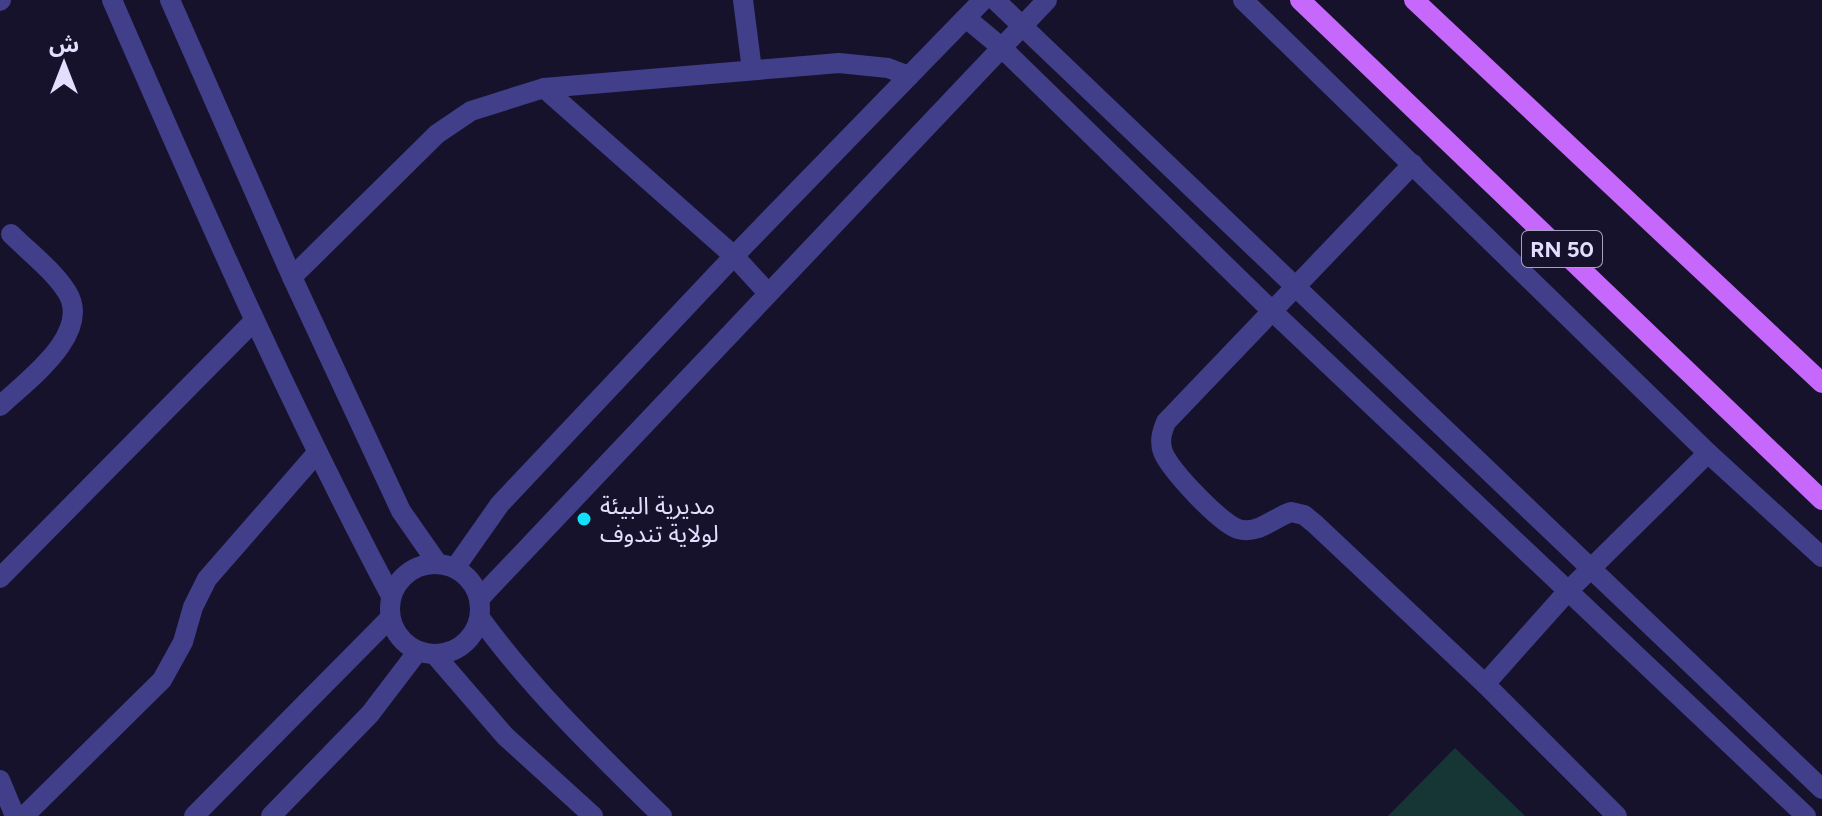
<svg xmlns="http://www.w3.org/2000/svg" width="1822" height="816" viewBox="0 0 1822 816" font-family="Figtree,'Noto Sans Arabic',sans-serif">
  <style>
    .green { fill: #153635 }
    .lines { fill: none; stroke-linecap: round; stroke-linejoin: round }
    .minor { stroke: #423f8a; stroke-width: 20 }
    .primary { stroke: #c568fb; stroke-width: 20 }
    .poi-dot { fill: #10e0f9; stroke: #17122c; stroke-width: 3 }
    .labels { text-anchor: middle; dominant-baseline: central; stroke-width: 8; stroke-linejoin: round; paint-order: stroke }
    .shield { fill: #17122c; stroke: #a5a1bf; stroke-width: 2 }
    .shield-label { font-size: 22px; font-weight: bold; fill: #e2defe }
    .poi-label { font-size: 24px; fill: #e2defe; stroke: #17122c; text-anchor: start }
  </style>
  <rect width="100%" height="100%" fill="#17122c"/>
  <path class="green" d="M 1455,748 L 1525,816 L 1388,816 Z"/>
  <g class="lines">
    <g class="minor">
      <path d="M 112,0 C 200,202 288,402 391,596"/>
      <path d="M 170,0 L 292,277 L 401,511 L 438,564"/>
      <path d="M 743,0 L 752,70"/>
      <path d="M 995,0 L 1822,789"/>
      <path d="M 1243,0 L 1708,453 L 1822,557"/>
      <path d="M 0,1 L 1,0"/>
      <path d="M 966,18 L 1001,47 L 1272,311 L 1806,816"/>
      <path d="M 544,88 L 734,256 L 767,292"/>
      <path d="M 1413,164 L 1166,422 C 1162,432 1159,441 1163,452 C 1170,470 1220,523 1238,529 C 1258,535 1273,518 1291,512 L 1304,515 L 1315,524 L 1485,684 L 1617,816"/>
      <path d="M 292,277 L 437,134 L 471,111 L 544,88 L 839,63 L 888,68 L 909,76"/>
      <path d="M 0,406 C 26,381 93,334 67,292 C 53,270 29,252 11,234"/>
      <circle cx="435" cy="609" r="45"/>
      <path d="M 455,568 L 500,504 L 734,256 L 983,0"/>
      <path d="M 0,578 L 253,322"/>
      <path d="M 479,599 L 1047,0"/>
      <path d="M 480,618 C 533,691 598,753 662,816"/>
      <path d="M 435,655 L 505,736 L 593,816"/>
      <path d="M 1485,684 L 1568,591 L 1708,453"/>
      <path d="M 0,780 L 15,816"/>
      <path d="M 24,816 L 162,680 L 183,642 L 193,607 L 207,579 L 316,454"/>
      <path d="M 194,816 L 390,618"/>
      <path d="M 271,816 L 370,714 L 418,651"/>
    </g>
    <g class="primary">
      <path d="M 1300,0 L 1822,500"/>
      <path d="M 1414,0 L 1822,383"/>
    </g>
  </g>
  <circle class="poi-dot" cx="584" cy="519" r="8"/>
  <g class="labels">
    <rect class="shield" x="1522" y="231" width="80" height="36" rx="6"/>
    <g class="shield-label">
      <text x="1562" y="249">RN 50</text>
    </g>
    <g class="poi-label">
      <text x="600" y="505">مديرية البيئة<tspan x="600" dy="28">لولاية تندوف</tspan></text>
    </g>
  </g>
  <g transform="translate(64 64)" stroke="#17122c" stroke-width="6" paint-order="stroke">
  <path d="M0-6L14 30L0 20L-14 30Z" fill="#e2defe"/>
  <text y="-12" font-size="22" font-weight="bold" text-anchor="middle" fill="#e2defe">ش</text>
  </g>
</svg>
